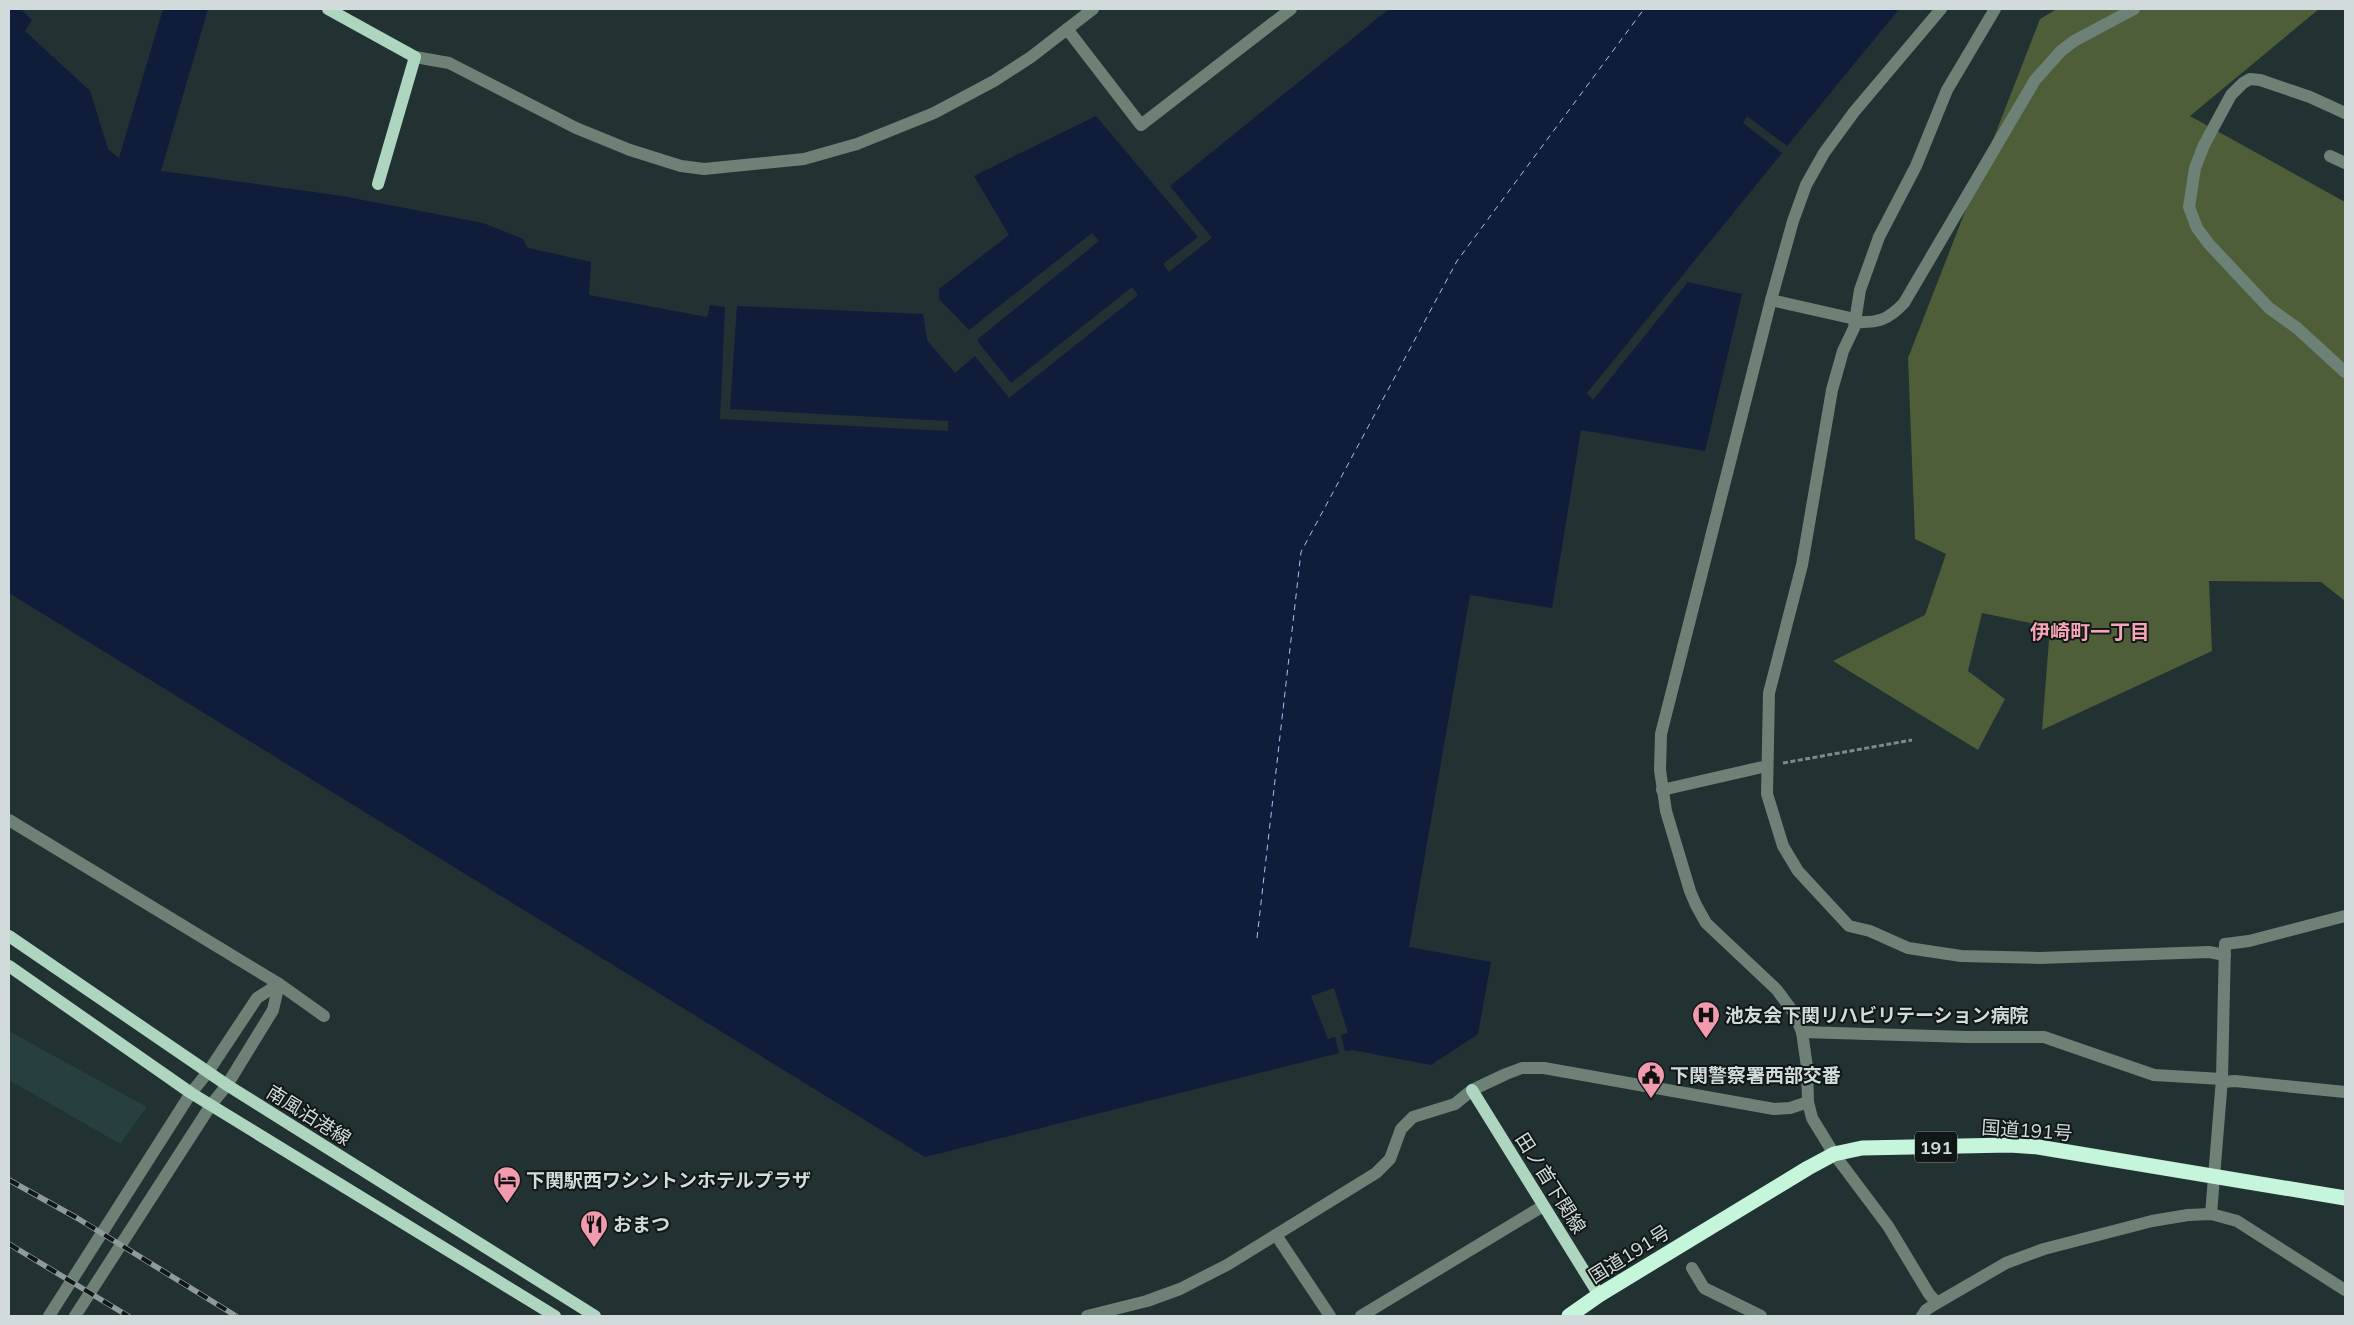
<svg xmlns="http://www.w3.org/2000/svg" width="2354" height="1325" viewBox="0 0 2354 1325" font-family="Mulish,'Noto Sans JP',sans-serif">
  <style>
    .built { fill: #273f3f }
    .forest { fill: #4d5e38 }
    .water { fill: #0f1d3b }
    .lines { fill: none; stroke-linecap: round; stroke-linejoin: round }
    .ferry { stroke: #a1c0fb; stroke-width: 1; stroke-dasharray: 6 5; stroke-linecap: butt }
    .path { stroke: #7e8a8a; stroke-width: 3; stroke-dasharray: 5 2.5; stroke-linecap: butt }
    .minor { stroke: #6e8176; stroke-width: 12 }
    .major { stroke: #add5bf; stroke-width: 12 }
    .highway { stroke: #c5f6dc; stroke-width: 15 }
    .rail-casing { stroke: #8f9b9b; stroke-width: 5.5 }
    .rail { stroke: #111717; stroke-width: 4; stroke-dasharray: 11; stroke-linecap: butt }
    .labels { text-anchor: middle; dominant-baseline: central; stroke-width: 4; stroke-linejoin: round; paint-order: stroke }
    .shield { fill: #111717; stroke: #98a0a0; stroke-width: 1 }
    .shield-label { font-size: 18px; font-weight: bold; fill: #d2dbdb }
    .poi-label { font-size: 19px; font-weight: bold; fill: #d2dbdb; stroke: #111717; text-anchor: start }
    .street-label { font-size: 19px; fill: #d2dbdb; stroke: #111717 }
    .neighbourhood-label { font-size: 20px; font-weight: bold; fill: #f8a5b7; stroke: #111717 }
  </style>
  <rect width="100%" height="100%" fill="#223131"/>
  <path class="built" d="M 9,1031 L 147,1107 L 120,1144 L 9,1080 Z"/>
  <path class="forest" d="M 2057,9 L 2319,9 L 2190,116 L 2345,202 L 2345,601 L 2321,582 L 2209,581 L 2212,651 L 2042,730 L 2050,627 L 1982,613 L 1968,671 L 2005,699 L 1978,750 L 1833,661 L 1925,615 L 1946,554 L 1915,539 L 1908,358 L 2040,19 Z"/>
  <path class="water" d="M 9,9 L 21,9 L 32,20 L 25,31 L 90,91 L 108,149 L 119,158 L 163,9 L 208,9 L 161,171 L 342,196 L 483,223 L 523,239 L 528,248 L 591,262 L 589,295 L 707,317 L 710,305 L 725,307 L 720,419 L 948,431 L 948,421 L 730,409 L 737,306 L 923,314 L 927,340 L 955,373 L 975,356 L 1009,398 L 1138,295 L 1132,287 L 1011,383 L 978,342 L 978,339 L 1099,241 L 1092,233 L 969,330 L 939,299 L 939,289 L 1009,235 L 974,176 L 1096,116 L 1198,237 L 1163,264 L 1169,272 L 1212,238 L 1170,186 L 1389,9 L 1899,9 L 1787,146 L 1747,116 L 1743,123 L 1782,153 L 1587,393 L 1593,400 L 1688,282 L 1742,294 L 1705,451 L 1581,430 L 1552,608 L 1470,595 L 1409,947 L 1491,962 L 1478,1034 L 1431,1065 L 1352,1050 L 1345,1051 L 1341,1035 L 1348,1033 L 1334,988 L 1311,996 L 1328,1039 L 1335,1037 L 1339,1053 L 925,1157 L 9,593 Z"/>
  <g class="lines">
    <path class="ferry" d="M 1257,938 L 1301,552 L 1457,261 L 1644,9"/>
    <path class="path" d="M 1783,763 L 1912,740"/>
    <g class="minor">
      <path d="M 1995,9 L 1947,90 L 1916,166 L 1879,237 L 1860,290 L 1854,328 L 1843,351 L 1832,390 L 1802,565 L 1769,693 L 1767,794 L 1783,846 L 1798,871 L 1849,926 L 1870,931 L 1908,948 L 1961,956 L 2040,958 L 2209,952 L 2225,955"/>
      <path d="M 1067,29 L 1141,125 L 1291,9"/>
      <path d="M 415,57 L 449,63 L 576,128 L 630,150 L 681,166 L 704,169 L 804,159 L 857,144 L 934,113 L 994,81 L 1031,57 L 1093,9"/>
      <path d="M 2345,113 L 2310,97 L 2260,80 L 2250,79 L 2243,83 L 2231,95 L 2204,145 L 2195,168 L 2189,207 L 2197,228 L 2209,244 L 2269,308 L 2297,328 L 2345,372"/>
      <path d="M 2330,156 L 2345,163"/>
      <path d="M 1771,300 L 1855,319"/>
      <path d="M 1855,322 C 1878,323 1888,320 1904,303 L 2035,80 L 2061,51 L 2074,41 L 2134,9"/>
      <path d="M 1662,790 L 1767,766"/>
      <path d="M 9,820 L 279,984 L 324,1016"/>
      <path d="M 1802,1032 L 1967,1037 L 2044,1037 L 2154,1075 L 2222,1079"/>
      <path d="M 2222,1082 L 2235,1081 L 2345,1092"/>
      <path d="M 2211,1214 L 2222,1079 L 2225,944 L 2249,941 L 2345,916"/>
      <path d="M 1276,1235 L 1330,1316"/>
      <path d="M 1692,1268 L 1704,1288 L 1761,1316"/>
      <path d="M 1937,1303 L 1929,1294 L 1888,1226 L 1834,1154 L 1812,1118 L 1808,1102 L 1807,1067 L 1802,1032 L 1794,1013 L 1777,990 L 1706,923 L 1696,905 L 1690,891 L 1666,811 L 1660,770 L 1661,734 L 1771,300 L 1793,221 L 1806,185 L 1824,153 L 1854,112 L 1941,9"/>
      <path d="M 49,1316 L 191,1093 L 208,1072 L 257,998 L 279,984"/>
      <path d="M 75,1316 L 211,1105 L 227,1085 L 273,1010 L 279,984"/>
      <path d="M 1087,1316 L 1147,1301 L 1180,1289 L 1227,1265 L 1376,1173 L 1390,1159 L 1401,1129 L 1413,1117 L 1455,1104 L 1472,1090 L 1506,1074 L 1522,1068 L 1544,1068 L 1774,1109 L 1790,1108 L 1808,1102"/>
      <path d="M 1361,1316 L 1543,1206"/>
      <path d="M 1922,1316 L 1926,1310 L 1937,1303 L 2006,1263 L 2044,1249 L 2152,1221 L 2188,1215 L 2211,1214 L 2237,1221 L 2345,1290"/>
    </g>
    <g class="major">
      <path d="M 328,9 L 415,57 L 378,184"/>
      <path d="M 9,936 L 227,1085 L 595,1316"/>
      <path d="M 9,966 L 191,1093 L 555,1316"/>
      <path d="M 1472,1090 L 1599,1295"/>
    </g>
    <path class="highway" d="M 1569,1316 L 1599,1295 L 1808,1168 L 1834,1154 L 1862,1148 L 2010,1145 L 2038,1147 L 2345,1198"/>
    <g class="rail-casing">
      <g id="rail">
        <path d="M 9,1180 L 77,1218 L 236,1316"/>
        <path d="M 9,1244 L 128,1316"/>
      </g>
    </g>
    <use href="#rail" class="rail"/>
  </g>
  <defs>
    <g id="hospital-pin" transform="scale(1.4375)"><path d="M0 17L-7.5 6A9.5 9.5 0 1 1 7.5 6Z" fill="#f29aae" stroke="#111717"/><path d="M-5-5h3v3.5h4V-5h3V5h-3V1.5h-4V5h-3Z" fill="#111"/></g>
    <g id="civic-pin" transform="scale(1.4375)"><path d="M0 17L-7.5 6A9.5 9.5 0 1 1 7.5 6Z" fill="#f29aae" stroke="#111717"/><path d="M-.6-6.5H3V-4.5H.6V-3L4-1V1h2V6H-6V1h2V-1L-.6-3ZM-1.2 2.5V6h2.4V2.5Z" fill="#111"/></g>
    <g id="hotel-pin" transform="scale(1.4375)"><path d="M0 17L-7.5 6A9.5 9.5 0 1 1 7.5 6Z" fill="#f29aae" stroke="#111717"/><path d="M-6-4.5h1.5V1H6V5H4.5V3h-9V5H-6ZM-4 0a1.8 1.8 0 1 1 3.6 0ZM.5 0V-2.5h3Q6-2.5 6 0Z" fill="#111"/></g>
    <g id="restaurant-pin" transform="scale(1.4375)"><path d="M0 17L-7.5 6A9.5 9.5 0 1 1 7.5 6Z" fill="#f29aae" stroke="#111717"/><path d="M-5-6h1v4h1v-4h1v4h1v-4h1v5L-1.5 .5V6h-2V.5L-5-1ZM5-6V6H3V1.5H1.5Q1.5-4 5-6Z" fill="#111"/></g>
  </defs>
  <g fill-rule="evenodd">
    <use href="#hospital-pin" x="1706" y="1015"/>
    <use href="#civic-pin" x="1651" y="1075"/>
    <use href="#hotel-pin" x="507" y="1180"/>
    <use href="#restaurant-pin" x="594" y="1224"/>
  </g>
  <g class="labels">
    <rect class="shield" x="1915" y="1131.5" width="42" height="31" rx="4"/>
    <g class="shield-label">
      <text x="1936" y="1147">191</text>
    </g>
    <g class="poi-label">
      <text x="1725" y="1015">池友会下関リハビリテーション病院</text>
      <text x="1670" y="1075">下関警察署西部交番</text>
      <text x="526" y="1180">下関駅西ワシントンホテルプラザ</text>
      <text x="613" y="1224">おまつ</text>
    </g>
    <g class="street-label">
      <text transform="translate(309 1115) rotate(32)">南風泊港線</text>
      <text transform="translate(2027 1130) rotate(4)">国道191号</text>
      <text transform="translate(1551 1183) rotate(58)">田ノ首下関線</text>
      <text transform="translate(1629 1254) rotate(-32)">国道191号</text>
    </g>
    <g class="neighbourhood-label">
      <text x="2090" y="631">伊崎町一丁目</text>
    </g>
  </g>
  <rect width="2354" height="1325" fill="none" stroke="#d2dbdb" stroke-width="20"/>
</svg>
